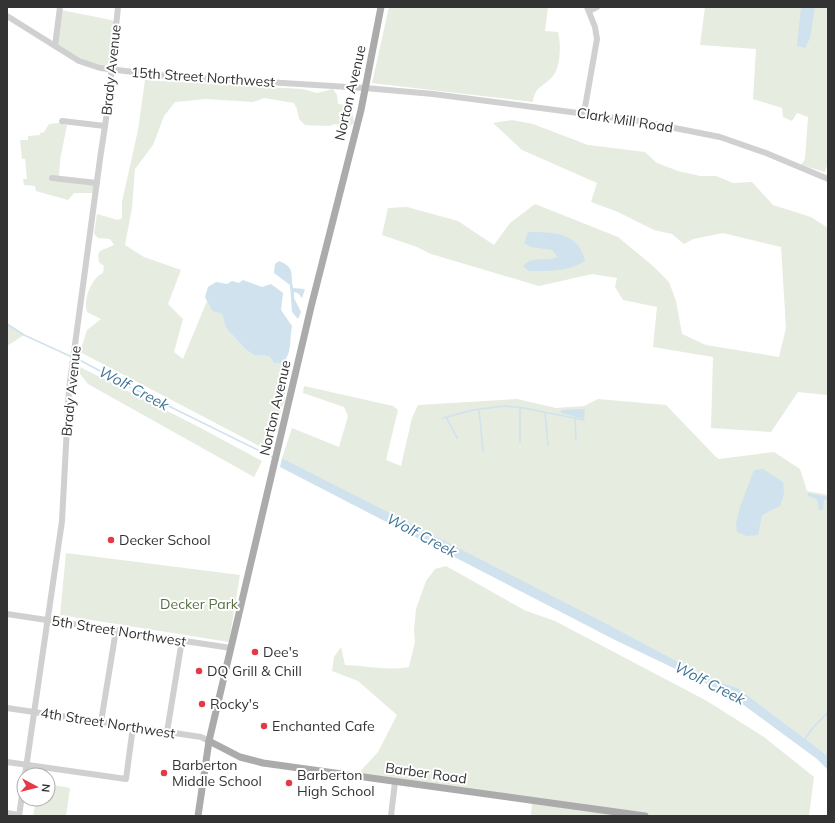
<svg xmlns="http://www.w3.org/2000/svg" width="835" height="823" viewBox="0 0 835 823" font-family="Mulish,sans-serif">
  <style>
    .green { fill: #e6ecdf }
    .water { fill: #cfe2ee }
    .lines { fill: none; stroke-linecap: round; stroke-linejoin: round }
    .stream { stroke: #cfe2ee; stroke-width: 1.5 }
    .minor { stroke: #d0d0d0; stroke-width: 6 }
    .major { stroke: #ababab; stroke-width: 7 }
    .poi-dot { fill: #e63946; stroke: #fff; stroke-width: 1.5 }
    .labels { text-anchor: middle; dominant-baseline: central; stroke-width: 4; stroke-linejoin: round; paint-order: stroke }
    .street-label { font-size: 14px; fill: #333; stroke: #fff }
    .poi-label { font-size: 14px; fill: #333; stroke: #fff; text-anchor: start }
    .park-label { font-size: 14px; fill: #56703f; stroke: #fff }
    .water-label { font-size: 15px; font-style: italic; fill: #3f7597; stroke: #fff }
  </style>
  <rect width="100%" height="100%" fill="#fff"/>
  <g class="green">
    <path d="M 389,7 L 548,7 L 545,31 L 558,32 C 561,44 561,66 553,76 C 544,87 535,85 533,102 L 372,83 Z"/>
    <path d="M 705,7 L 828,7 L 828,162 L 825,172 L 801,165 L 805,159 L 808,117 L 797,113 L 792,121 L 783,117 L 782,108 L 753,99 L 756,49 L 700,45 Z"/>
    <path d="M 61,10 L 116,21 L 110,68 L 89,63 L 56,45 Z"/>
    <path d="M 145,80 L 303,89 L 317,93 L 333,89 L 337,95 L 338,104 L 351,106 L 354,123 L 348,127 L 335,124 L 329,126 L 305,125 L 299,119 L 297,109 L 294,103 L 264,98 L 253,102 L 206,99 L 175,102 L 164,116 L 153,145 L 135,169 L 132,208 L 125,245 L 144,257 L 181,270 L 168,304 L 183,319 L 174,352 L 183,359 L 207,301 L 212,311 L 222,314 L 226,328 L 254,355 L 269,356 L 274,363 L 283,364 L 288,371 L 284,404 L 283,404 L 277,428 L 267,450 L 80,352 L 87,330 L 101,319 L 87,312 C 83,301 91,278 103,273 L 104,266 L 99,262 L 98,255 L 100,251 L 114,245 L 110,239 L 98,238 L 94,234 L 97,214 L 118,220 L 122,218 L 122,202 L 138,130 Z"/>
    <path d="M 512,120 L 533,124 L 588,145 L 645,152 L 657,163 L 678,171 L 700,176 L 716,176 L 733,183 L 752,182 L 773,205 L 811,217 L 828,228 L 828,395 L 798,392 L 771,432 L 711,428 L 713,357 L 653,347 L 657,307 L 623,300 L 615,287 L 617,278 L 592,274 L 539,286 L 431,254 L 417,247 L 382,235 L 388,208 L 407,207 L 458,221 L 494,245 L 510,223 L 535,204 L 618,237 L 653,266 L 669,282 L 676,301 L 682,334 L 706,345 L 779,357 L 786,328 L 781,247 L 723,233 L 693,239 L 684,244 L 672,234 L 654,230 L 618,212 L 591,202 L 597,183 L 522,150 L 493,123 Z"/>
    <path d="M 59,123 L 67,125 L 60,160 L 59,179 L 97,183 L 96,193 L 74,193 L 68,200 L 36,191 L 35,186 L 24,185 L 23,179 L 27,179 L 25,159 L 22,159 L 20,140 L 28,140 L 28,136 L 40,135 L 40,133 L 44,132 L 49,124 Z"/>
    <path d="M 7,324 L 24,335 L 7,346 Z"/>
    <path d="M 76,365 L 195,425 L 262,461 L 254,477 L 88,384 L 77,370 Z"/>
    <path d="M 304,386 L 393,406 L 398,410 L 386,460 L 401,466 L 412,418 L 418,405 L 517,399 L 556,408 L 584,406 L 598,399 L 666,405 L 716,457 L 719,459 L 774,452 L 800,469 L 807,491 L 828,495 L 828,756 L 738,688 L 710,679 L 282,458 L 292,428 L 339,447 L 348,416 L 344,407 L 303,393 Z"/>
    <path d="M 66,553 L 240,575 L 229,642 L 60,615 Z"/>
    <path d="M 446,566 L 524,610 L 555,621 L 707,701 L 764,737 L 814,777 L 809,816 L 531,816 L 532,801 L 356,776 L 378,752 L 397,715 L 358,681 L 332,671 L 334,657 L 341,647 L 345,665 C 367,666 388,671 409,667 L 415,642 L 414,630 L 416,609 L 426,581 L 435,569 Z"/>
    <path d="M 48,784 L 70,788 L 66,816 L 33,816 L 36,799 L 48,799 Z"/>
  </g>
  <g class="water">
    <path d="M 801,7 L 815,7 L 810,38 L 805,48 L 797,46 Z"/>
    <path d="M 528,232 C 553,232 579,232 585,261 C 568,272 548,271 529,271 L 523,266 C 533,255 546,262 558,257 L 552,250 L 531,247 L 524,243 Z"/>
    <path d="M 279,261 C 296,268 290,274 293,288 L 305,289 L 302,298 L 298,293 L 294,292 L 294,298 L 301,312 L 298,319 L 292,312 L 290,285 L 274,273 L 275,264 Z"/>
    <path d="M 243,280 L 262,287 L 271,284 L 283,293 L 281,310 L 292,326 C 289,342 293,349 283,364 L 274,363 L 269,356 L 254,355 L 247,350 L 226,328 L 222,314 L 212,311 L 205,297 L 208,287 L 216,282 L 227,284 L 232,281 L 239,283 Z"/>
    <path d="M 585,409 L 584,419 L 561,413 L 561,410 Z"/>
    <path d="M 282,458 L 601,621 L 710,679 L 738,688 L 828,756 L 828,770 L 817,759 L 730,695 L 617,641 L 280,467 Z"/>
    <path d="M 763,469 L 783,482 L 784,494 L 780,506 L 762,515 L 758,535 L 747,536 L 737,532 L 736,524 L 740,507 L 754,470 Z"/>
    <path d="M 808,493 L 828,497 L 828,499 L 824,500 L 823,510 L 819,510 L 817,499 L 808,496 Z"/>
  </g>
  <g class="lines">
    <g class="stream">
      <path d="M 7,324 L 24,335 L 72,357"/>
      <path d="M 76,358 L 126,385 L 272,457"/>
      <path d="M 520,408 L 520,442"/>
      <path d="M 479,410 L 483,451"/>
      <path d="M 545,413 L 548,445"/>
      <path d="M 446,417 L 457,438"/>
      <path d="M 443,418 L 473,410 L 505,406 L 524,408 L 584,420"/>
      <path d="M 575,418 L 576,440"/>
      <path d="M 805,739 L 812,729 L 828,712"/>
    </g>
    <g class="minor">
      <path d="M 589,11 L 597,7"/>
      <path d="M 7,16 L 79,61 L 100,68 L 167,76 L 365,88 L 433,94 L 639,121 L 720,137 L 766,153 L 828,179"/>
      <path d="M 55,46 L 60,7"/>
      <path d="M 584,113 L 597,39 L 595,27 L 587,7"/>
      <path d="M 62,121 L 105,126"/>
      <path d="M 52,178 L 97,183"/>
      <path d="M 7,614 L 231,648"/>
      <path d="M 7,708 L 201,737 L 209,741"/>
      <path d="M 101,722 L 116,630"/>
      <path d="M 167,732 L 182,640"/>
      <path d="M 7,762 L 126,779 L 132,734"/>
      <path d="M 25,775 L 62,521 L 69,389 L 100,159 L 108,106 L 118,7"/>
      <path d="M 7,813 L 19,815"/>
      <path d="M 19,816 L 24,782"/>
      <path d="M 391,816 L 395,782"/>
    </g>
    <g class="major">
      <path d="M 209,741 L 240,757 L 263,763 L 645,816"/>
      <path d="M 198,816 L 209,741 L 311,307 L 361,110 L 381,7"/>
    </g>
  </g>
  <g class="poi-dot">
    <circle cx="111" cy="540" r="4"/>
    <circle cx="255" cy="652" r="4"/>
    <circle cx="199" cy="671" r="4"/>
    <circle cx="202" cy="704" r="4"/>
    <circle cx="264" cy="726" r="4"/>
    <circle cx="164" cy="773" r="4"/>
    <circle cx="289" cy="783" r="4"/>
  </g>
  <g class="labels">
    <g class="street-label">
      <text transform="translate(111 70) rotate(-84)">Brady Avenue</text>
      <text transform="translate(203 77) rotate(4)">15th Street Northwest</text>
      <text transform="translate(350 93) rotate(-77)">Norton Avenue</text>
      <text transform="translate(625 120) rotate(9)">Clark Mill Road</text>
      <text transform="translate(71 391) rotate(-84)">Brady Avenue</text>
      <text transform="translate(275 408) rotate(-77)">Norton Avenue</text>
      <text transform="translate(119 631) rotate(9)">5th Street Northwest</text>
      <text transform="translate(108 723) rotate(9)">4th Street Northwest</text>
      <text transform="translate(426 773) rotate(8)">Barber Road</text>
    </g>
    <g class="poi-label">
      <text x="119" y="540">Decker School</text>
      <text x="263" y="652">Dee's</text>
      <text x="207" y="671">DQ Grill &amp; Chill</text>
      <text x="210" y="704">Rocky's</text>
      <text x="272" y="726">Enchanted Cafe</text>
      <text x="172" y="765">Barberton<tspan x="172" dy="16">Middle School</tspan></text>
      <text x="297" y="775">Barberton<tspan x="297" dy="16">High School</tspan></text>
    </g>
    <g class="park-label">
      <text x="199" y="604">Decker Park</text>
    </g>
    <g class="water-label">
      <text transform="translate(134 388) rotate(28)">Wolf Creek</text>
      <text transform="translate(422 535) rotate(28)">Wolf Creek</text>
      <text transform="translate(710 683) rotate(27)">Wolf Creek</text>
    </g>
  </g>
  <rect width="835" height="823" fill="none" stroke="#333333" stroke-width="16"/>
  <g transform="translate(36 787) rotate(97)"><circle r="19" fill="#ffffff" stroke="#adadad"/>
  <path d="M0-3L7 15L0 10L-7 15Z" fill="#e63946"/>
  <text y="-6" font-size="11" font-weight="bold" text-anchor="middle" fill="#333333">N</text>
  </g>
</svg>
